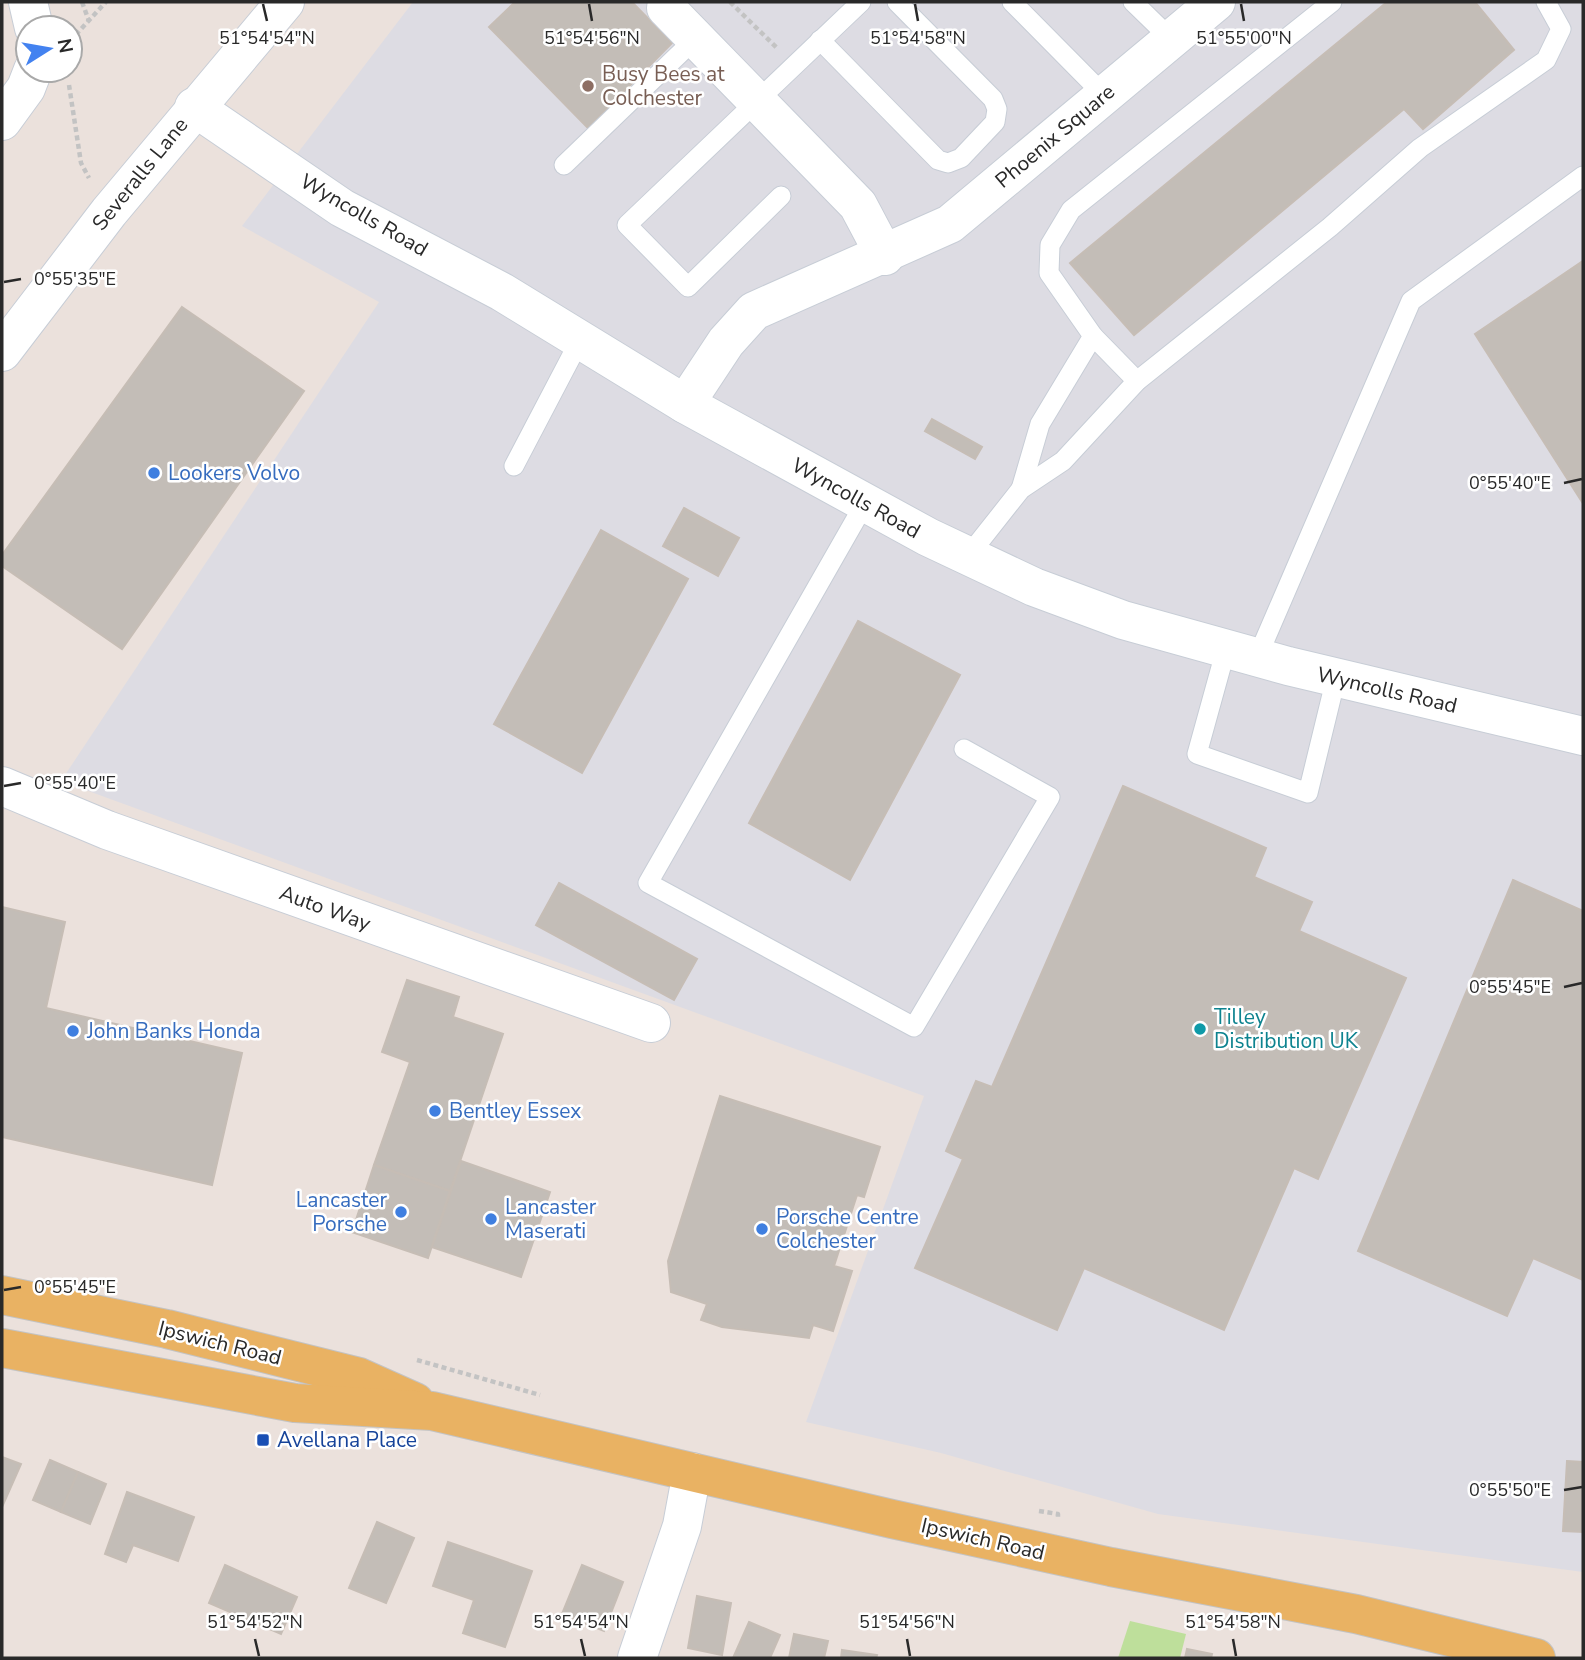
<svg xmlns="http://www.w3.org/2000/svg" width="1585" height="1660" viewBox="0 0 1585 1660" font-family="'Nunito Sans',sans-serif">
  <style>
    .industrial { fill: #dddce3 }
    .green { fill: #bedf9b }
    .building { fill: #c3bdb7; stroke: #c6bdb5; stroke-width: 2 }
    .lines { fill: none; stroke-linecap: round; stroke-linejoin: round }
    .lane-casing { stroke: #c7cdd6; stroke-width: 21 }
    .street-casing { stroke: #c7cdd6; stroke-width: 40 }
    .secondary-casing { stroke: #c7cdd6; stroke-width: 40 }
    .primary-casing { stroke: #c3c3c3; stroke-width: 40 }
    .path { stroke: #c3c3c3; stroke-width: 4.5; stroke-dasharray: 5 3.5; stroke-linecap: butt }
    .lane { stroke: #fff; stroke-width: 19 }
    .street { stroke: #fff; stroke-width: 38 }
    .secondary { stroke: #fff; stroke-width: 38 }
    .primary { stroke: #e9b263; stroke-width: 38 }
    .ticks { fill: none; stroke: #292929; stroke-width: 2.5 }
    .education-dot { fill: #8d6e63; stroke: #fff; stroke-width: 2.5 }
    .shop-dot { fill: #3f7fe0; stroke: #fff; stroke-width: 2.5 }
    .culture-dot { fill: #0f9aa8; stroke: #fff; stroke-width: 2.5 }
    .transit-dot { fill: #1a4fb4; stroke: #fff; stroke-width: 2.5 }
    .labels { text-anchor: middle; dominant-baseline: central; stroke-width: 5; stroke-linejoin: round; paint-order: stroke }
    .education-label { font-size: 21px; fill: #785e54; stroke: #fff; text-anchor: start }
    .street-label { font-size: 21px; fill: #292929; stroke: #fff }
    .shop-label { font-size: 21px; fill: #366cbe; stroke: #fff; text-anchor: start }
    .culture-label { font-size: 21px; fill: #0d838f; stroke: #fff; text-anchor: start }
    .transit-label { font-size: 21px; fill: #164399; stroke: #fff; text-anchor: start }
    .ticks-label { font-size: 18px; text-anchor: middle; fill: #292929; stroke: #fff; stroke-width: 5; stroke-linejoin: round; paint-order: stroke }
  </style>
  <rect width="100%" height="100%" fill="#ebe1dc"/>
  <path class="industrial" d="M 413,2 L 1583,2 L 1583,1572 L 1158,1514 L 941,1453 L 806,1422 L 924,1096 L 61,781 L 379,302 L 242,226 Z"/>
  <path class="green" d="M 1130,1621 L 1186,1634 L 1180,1658 L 1118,1658 Z"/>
  <g class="building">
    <path d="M 515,2 L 632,2 L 672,43 L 588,128 L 489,27 Z"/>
    <path d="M 1387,2 L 1475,2 L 1514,50 L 1423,129 L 1404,109 L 1134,335 L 1070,263 Z"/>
    <path d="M 1583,261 L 1583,501 L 1582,502 L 1475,334 Z"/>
    <path d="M 182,307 L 304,391 L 122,649 L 2,566 L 2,555 Z"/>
    <path d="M 932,419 L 982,447 L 975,459 L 925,431 Z"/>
    <path d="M 684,508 L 739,538 L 718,576 L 663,546 Z"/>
    <path d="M 601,530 L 688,579 L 582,773 L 494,724 Z"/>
    <path d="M 858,621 L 960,675 L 850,880 L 749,823 Z"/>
    <path d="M 1123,786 L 1266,848 L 1254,877 L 1312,902 L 1299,931 L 1406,978 L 1318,1179 L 1294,1168 L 1224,1330 L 1084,1268 L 1057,1330 L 915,1268 L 963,1159 L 946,1151 L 976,1081 L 992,1087 Z"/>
    <path d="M 1513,880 L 1583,911 L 1583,1280 L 1533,1258 L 1507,1316 L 1358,1251 Z"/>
    <path d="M 559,883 L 697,959 L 674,1000 L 536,925 Z"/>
    <path d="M 2,907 L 65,922 L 46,1008 L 242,1053 L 212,1185 L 2,1137 Z"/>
    <path d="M 407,980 L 459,997 L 453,1017 L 503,1034 L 450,1191 L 374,1165 L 410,1062 L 382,1052 Z"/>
    <path d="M 720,1096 L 880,1147 L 864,1197 L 857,1195 L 834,1266 L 852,1271 L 833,1331 L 813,1325 L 809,1338 L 722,1327 L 701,1320 L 707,1304 L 671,1292 L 668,1261 Z"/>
    <path d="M 461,1161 L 550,1192 L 521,1277 L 432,1247 Z"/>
    <path d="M 374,1165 L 450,1191 L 428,1258 L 352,1232 Z"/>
    <path d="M 2,1457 L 21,1464 L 2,1507 Z"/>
    <path d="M 50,1460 L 78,1472 L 61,1512 L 33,1500 Z"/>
    <path d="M 1567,1461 L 1583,1462 L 1583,1532 L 1563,1531 Z"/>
    <path d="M 78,1472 L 106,1484 L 90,1524 L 61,1512 Z"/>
    <path d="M 127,1492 L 194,1517 L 178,1561 L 133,1545 L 126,1562 L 105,1554 Z"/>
    <path d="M 377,1522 L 414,1538 L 386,1603 L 349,1588 Z"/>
    <path d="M 448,1542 L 532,1571 L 505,1647 L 463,1633 L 474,1600 L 433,1586 Z"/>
    <path d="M 225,1565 L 297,1597 L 281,1634 L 209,1603 Z"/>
    <path d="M 582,1565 L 623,1582 L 604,1631 L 562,1614 Z"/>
    <path d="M 697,1596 L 731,1603 L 722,1655 L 688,1648 Z"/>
    <path d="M 749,1622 L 780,1635 L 770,1658 L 733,1658 Z"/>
    <path d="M 794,1634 L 828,1641 L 824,1658 L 789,1658 Z"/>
    <path d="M 1187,1649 L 1212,1654 L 1211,1658 L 1185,1658 Z"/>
    <path d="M 842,1650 L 877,1655 L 876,1658 L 841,1658 Z"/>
  </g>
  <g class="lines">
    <g class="lane-casing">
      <g id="lane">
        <path d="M 1012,2 L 1104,95"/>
        <path d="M 1133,2 L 1171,39"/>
        <path d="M 820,40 L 938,160 L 948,163 L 961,158 L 995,122 L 997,109 L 993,99 L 897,2"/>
        <path d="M 564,165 L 696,38"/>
        <path d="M 781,196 L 688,287 L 627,225 L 861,2"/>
        <path d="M 1093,336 L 1137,381"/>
        <path d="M 514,466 L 580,340"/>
        <path d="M 1021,489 L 1040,424 L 1093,336 L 1049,273 L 1050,245 L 1071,210 L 1332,2"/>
        <path d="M 865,503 L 648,883 L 914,1027 L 1050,797 L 964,749"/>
        <path d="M 968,556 L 1021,489 L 1063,461 L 1137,381 L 1330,227 L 1420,148 L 1546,60 L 1561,29 L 1546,2"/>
        <path d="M 1226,649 L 1197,754 L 1308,793 L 1336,678"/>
        <path d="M 1257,658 L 1411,301 L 1583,176"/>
      </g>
    </g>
    <g class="street-casing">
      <g id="street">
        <path d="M 28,2 L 34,28"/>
        <path d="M 666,8 L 858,205 L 885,256"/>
        <path d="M 2,121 L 26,88 L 33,70"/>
        <path d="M 685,404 L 726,342 L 754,311 L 950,224 L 1216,2"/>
        <path d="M 2,786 L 107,830 L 651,1023"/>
        <path d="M 637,1658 L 682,1526 L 692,1472"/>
      </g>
    </g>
    <g class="secondary-casing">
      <g id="secondary">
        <path d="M 194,107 L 342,208 L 502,292 L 685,404 L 928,537 L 1034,587 L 1123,620 L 1288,666 L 1583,736"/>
        <path d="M 2,352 L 109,212 L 285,2"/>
      </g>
    </g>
    <g class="primary-casing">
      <g id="primary">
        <path d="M 2,1295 L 167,1329 L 359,1377 L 415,1402"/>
        <path d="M 2,1348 L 295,1403 L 432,1411 L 892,1519 L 1111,1567 L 1356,1614 L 1536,1658"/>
      </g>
    </g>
    <g class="path">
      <path d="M 82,2 L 89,21"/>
      <path d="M 730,2 L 777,48"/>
      <path d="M 70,41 L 106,2"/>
      <path d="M 69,85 L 81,163 L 89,178"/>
      <path d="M 417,1360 L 540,1395"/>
      <path d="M 1039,1511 L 1058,1514 L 1058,1518"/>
    </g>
    <use href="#lane" class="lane"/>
    <use href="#street" class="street"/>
    <use href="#secondary" class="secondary"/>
    <use href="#primary" class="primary"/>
  </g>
  <path class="ticks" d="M 263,4 L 267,21M 589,4 L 592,21M 915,4 L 918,21M 1241,4 L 1244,21M 4,282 L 21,279M 1564,483 L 1582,479M 4,786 L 21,783M 1564,987 L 1582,983M 4,1290 L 21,1287M 1564,1490 L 1582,1487M 255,1639 L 259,1656M 581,1639 L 585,1656M 907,1639 L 910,1656M 1233,1639 L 1236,1656"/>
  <circle class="education-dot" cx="588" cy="86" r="7"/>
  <g class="shop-dot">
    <circle cx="154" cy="473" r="7"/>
    <circle cx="73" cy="1031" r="7"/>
    <circle cx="435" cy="1111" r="7"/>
    <circle cx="401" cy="1212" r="7"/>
    <circle cx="491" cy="1219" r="7"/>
    <circle cx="762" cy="1229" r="7"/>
  </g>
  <circle class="culture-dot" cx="1200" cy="1029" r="7"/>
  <rect class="transit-dot" x="256" y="1433" width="14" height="14" rx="3.5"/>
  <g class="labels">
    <g class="education-label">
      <text x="602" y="74">Busy Bees at<tspan x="602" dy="24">Colchester</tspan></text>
    </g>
    <g class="street-label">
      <text transform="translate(1055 136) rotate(-40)">Phoenix Square</text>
      <text transform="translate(140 174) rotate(-51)">Severalls Lane</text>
      <text transform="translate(364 215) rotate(30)">Wyncolls Road</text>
      <text transform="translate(856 498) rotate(29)">Wyncolls Road</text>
      <text transform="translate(1387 690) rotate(13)">Wyncolls Road</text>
      <text transform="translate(325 908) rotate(20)">Auto Way</text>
      <text transform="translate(220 1343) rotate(14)">Ipswich Road</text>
      <text transform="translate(983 1539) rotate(13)">Ipswich Road</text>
    </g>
    <g class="shop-label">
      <text x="168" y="473">Lookers Volvo</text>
      <text x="87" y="1031">John Banks Honda</text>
      <text x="449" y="1111">Bentley Essex</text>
      <text x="387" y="1200" text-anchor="end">Lancaster<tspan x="387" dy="24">Porsche</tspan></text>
      <text x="505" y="1207">Lancaster<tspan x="505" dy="24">Maserati</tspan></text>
      <text x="776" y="1217">Porsche Centre<tspan x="776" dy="24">Colchester</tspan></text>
    </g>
    <g class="culture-label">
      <text x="1214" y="1017">Tilley<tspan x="1214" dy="24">Distribution UK</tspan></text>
    </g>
    <g class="transit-label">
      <text x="277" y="1440">Avellana Place</text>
    </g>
  </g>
  <g class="ticks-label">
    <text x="267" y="44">51°54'54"N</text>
    <text x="592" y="44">51°54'56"N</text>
    <text x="918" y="44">51°54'58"N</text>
    <text x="1244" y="44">51°55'00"N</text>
    <text x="75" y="285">0°55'35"E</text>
    <text x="1510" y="489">0°55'40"E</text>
    <text x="75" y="789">0°55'40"E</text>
    <text x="1510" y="993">0°55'45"E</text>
    <text x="75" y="1293">0°55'45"E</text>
    <text x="1510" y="1496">0°55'50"E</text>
    <text x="255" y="1628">51°54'52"N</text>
    <text x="581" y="1628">51°54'54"N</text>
    <text x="907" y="1628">51°54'56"N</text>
    <text x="1233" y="1628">51°54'58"N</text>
  </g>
  <rect width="1585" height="1660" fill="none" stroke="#292929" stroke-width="7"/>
  <g transform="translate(49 49) rotate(79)"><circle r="33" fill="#ffffff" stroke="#a9a9a9" stroke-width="2"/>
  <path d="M0-5L12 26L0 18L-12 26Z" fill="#4382f0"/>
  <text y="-10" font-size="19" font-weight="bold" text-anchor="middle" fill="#292929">N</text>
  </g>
</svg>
